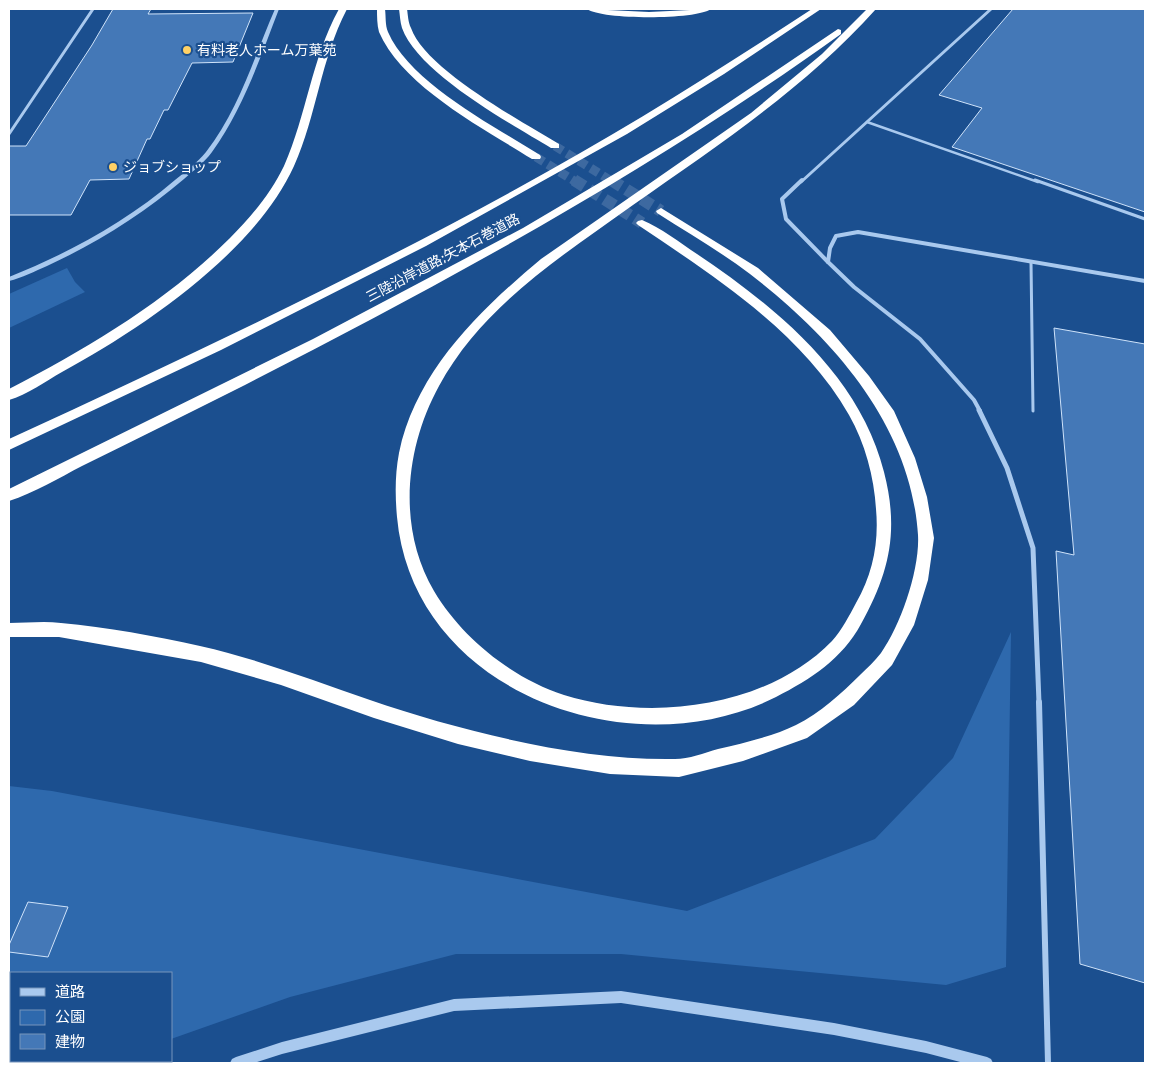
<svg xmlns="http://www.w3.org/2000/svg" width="1154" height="1072" viewBox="0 0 1154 1072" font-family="Rubik,'Noto Sans JP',sans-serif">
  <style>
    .green { fill: #2e69ad }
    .building { fill: #4478b7; stroke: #cfe3fa }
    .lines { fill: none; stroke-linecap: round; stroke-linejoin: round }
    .motorway-tunnel-far1 { stroke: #3d69a0; stroke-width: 9; stroke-dasharray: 9 5; stroke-linecap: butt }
    .motorway-tunnel { stroke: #3d69a0; stroke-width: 12; stroke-dasharray: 12 6; stroke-linecap: butt }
    .service-far1 { stroke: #a9c9ee; stroke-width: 2.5 }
    .service { stroke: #a9c9ee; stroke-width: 3 }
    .minor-far3 { stroke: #a9c9ee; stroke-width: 3 }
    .minor-far2 { stroke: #a9c9ee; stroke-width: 4 }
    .minor-far1 { stroke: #a9c9ee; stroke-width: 5 }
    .minor { stroke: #a9c9ee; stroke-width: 6 }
    .tertiary { fill: #a9c9ee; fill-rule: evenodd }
    .motorway { fill: #fff; fill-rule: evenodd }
    .poi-dot { fill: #ffd166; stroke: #1b4f8f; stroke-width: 2 }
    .labels { text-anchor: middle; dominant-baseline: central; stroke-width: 4.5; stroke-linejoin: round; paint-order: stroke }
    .far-poi-label { font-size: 14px; fill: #fff; stroke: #1b4f8f; text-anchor: start }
    .far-street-label { font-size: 14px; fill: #fff; stroke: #1b4f8f }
  </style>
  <rect width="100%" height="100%" fill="#1b4f8f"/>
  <g class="green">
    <path d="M 67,268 L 75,282 L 85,292 L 9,328 L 9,294 Z"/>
    <path d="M 1011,632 L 1006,967 L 946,985 L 621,954 L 456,954 L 290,997 L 171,1039 L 171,973 L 11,973 L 11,1061 L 109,1061 L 102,1063 L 9,1063 L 9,786 L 52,791 L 687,911 L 875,839 L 953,758 Z"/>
  </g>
  <g class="building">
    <path d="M 113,9 L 151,9 L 148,14 L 253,13 L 233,62 L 192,63 L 168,110 L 164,110 L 150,139 L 147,139 L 129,179 L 90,180 L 71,215 L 9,215 L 9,146 L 26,146 L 92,45 Z"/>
    <path d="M 1013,9 L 1145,9 L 1145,212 L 952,147 L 982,108 L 939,95 Z"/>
    <path d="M 1054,328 L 1145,344 L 1145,983 L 1080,964 L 1056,551 L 1074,555 Z"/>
    <path d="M 28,902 L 68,907 L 48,957 L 9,952 L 9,945 Z"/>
  </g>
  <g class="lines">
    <g class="motorway-tunnel-far1">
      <path d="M 555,146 L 613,182"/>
      <path d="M 536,157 L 576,182"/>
    </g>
    <g class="motorway-tunnel">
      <path d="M 574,180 L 642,223"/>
      <path d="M 611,180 L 661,211"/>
    </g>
    <path class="service-far1" d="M 867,122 L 1038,182"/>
    <g class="service">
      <path d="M 1035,180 L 1145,219"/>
      <path d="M 1031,262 L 1033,411"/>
    </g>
    <g class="minor-far3">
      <path d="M 9,134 L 93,9"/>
      <path d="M 801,182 L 991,9"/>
    </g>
    <g class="minor-far2">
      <path d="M 802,180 L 782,199 L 786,219 L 828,262"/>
      <path d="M 980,411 L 974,400 L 920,339 L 854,287 L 828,262 L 830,248 L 836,236 L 858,232 L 1145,281"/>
    </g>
    <path class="minor-far1" d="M 979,410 L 1007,468 L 1033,548 L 1039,703"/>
    <path class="minor" d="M 1039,702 L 1048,1063"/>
    <g class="tertiary">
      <path d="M 275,9 L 279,9 C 260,58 243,109 212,152 C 204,163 194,170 184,179 C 143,214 97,243 47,266 C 35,271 22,278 9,281 L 9,277 C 69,253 126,222 175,180 C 186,171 197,163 206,152 C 239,110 254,57 275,9 Z"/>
      <path d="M 621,991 L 834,1023 L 926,1041 L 987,1057 L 991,1059 L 993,1063 L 964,1063 L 926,1053 L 834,1035 L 621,1003 L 454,1011 L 282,1054 L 254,1063 L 230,1063 L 232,1059 L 236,1057 L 282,1042 L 454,999 Z"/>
    </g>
    <g class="motorway">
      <path d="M 339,9 L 347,9 C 320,61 317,115 294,166 C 255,252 143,328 62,372 C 46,381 27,395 9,400 L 9,389 C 88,348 166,302 230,238 C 251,217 271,193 284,166 C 307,114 311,60 339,9 Z"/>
      <path d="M 377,9 L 385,9 C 386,16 385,25 388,32 C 410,83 494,126 540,155 L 541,157 L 540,159 L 532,159 C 484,129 402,86 379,32 C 377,25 377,16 377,9 Z"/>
      <path d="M 399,9 L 407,9 C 408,15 408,22 411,28 C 425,69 521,121 559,144 L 559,148 L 551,148 C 511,124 418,73 402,28 C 400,22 400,15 399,9 Z"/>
      <path d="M 587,9 L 649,12 L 711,9 C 696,20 602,20 587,9 Z"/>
      <path d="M 812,9 L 821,9 L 724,74 L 627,134 L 426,246 L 221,350 L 9,450 L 9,439 C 181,360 352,279 518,188 C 619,133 716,72 812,9 Z"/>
      <path d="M 867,9 L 876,9 C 806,87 719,145 633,205 C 562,256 482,306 439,386 C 405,448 397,528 434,591 C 462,638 512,678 564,695 C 650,722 767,708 832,641 C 842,630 849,616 856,603 C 873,574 879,542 876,509 C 874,477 865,443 849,415 C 802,332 715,277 638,225 L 636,223 L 638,221 L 642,220 C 661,228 679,242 697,254 C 776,307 860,376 884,472 C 899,530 890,572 861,624 C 842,659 811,679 776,697 C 631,770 413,693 397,517 C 395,495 395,474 399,453 C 416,371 480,310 541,259 L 751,113 L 822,54 Z"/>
      <path d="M 838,29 L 841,30 L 841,34 C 649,172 443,284 233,391 C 183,416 133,441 82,466 C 59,478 34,493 9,501 L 9,489 L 313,339 L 523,228 L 682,134 Z"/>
      <path d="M 661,208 L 758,268 L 830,330 L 869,376 L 894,411 L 915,458 L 927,497 L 934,538 L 928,580 L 914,625 L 892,665 L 854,705 L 807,738 L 743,761 L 679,777 L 610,774 L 530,761 L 458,744 L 374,718 L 281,685 L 201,662 L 59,637 L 9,637 L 9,623 C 26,623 44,621 61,623 C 107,627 155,636 200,646 C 258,659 314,681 370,700 C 461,731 579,761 675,759 C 689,759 704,753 718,749 C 743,743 774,736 796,725 C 820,713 842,693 860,675 C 867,668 875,661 881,653 C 901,625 920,569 918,535 C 911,425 833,338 750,274 C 721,252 688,233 657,213 L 656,211 Z"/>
    </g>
  </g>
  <g class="poi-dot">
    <circle cx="187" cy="50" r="5"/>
    <circle cx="113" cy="167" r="5"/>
  </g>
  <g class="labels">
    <g class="far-poi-label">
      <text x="197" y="50">有料老人ホーム万葉苑</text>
      <text x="123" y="167">ジョブショップ</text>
    </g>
    <g class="far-street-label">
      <text transform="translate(443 258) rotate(-28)">三陸沿岸道路;矢本石巻道路</text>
    </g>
  </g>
  <rect width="1154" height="1072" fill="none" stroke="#ffffff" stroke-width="20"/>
  <rect x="10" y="972" width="162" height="90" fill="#1b4f8f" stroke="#7695bc"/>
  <rect x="20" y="988" width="25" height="8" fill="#a9c9ee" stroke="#7695bc"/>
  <text x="55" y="997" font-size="15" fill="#ffffff">道路</text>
  <rect x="20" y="1010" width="25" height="15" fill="#2e69ad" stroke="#7695bc"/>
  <text x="55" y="1022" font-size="15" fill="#ffffff">公園</text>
  <rect x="20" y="1034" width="25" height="15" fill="#4478b7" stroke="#7695bc"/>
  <text x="55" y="1047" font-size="15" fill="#ffffff">建物</text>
</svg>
